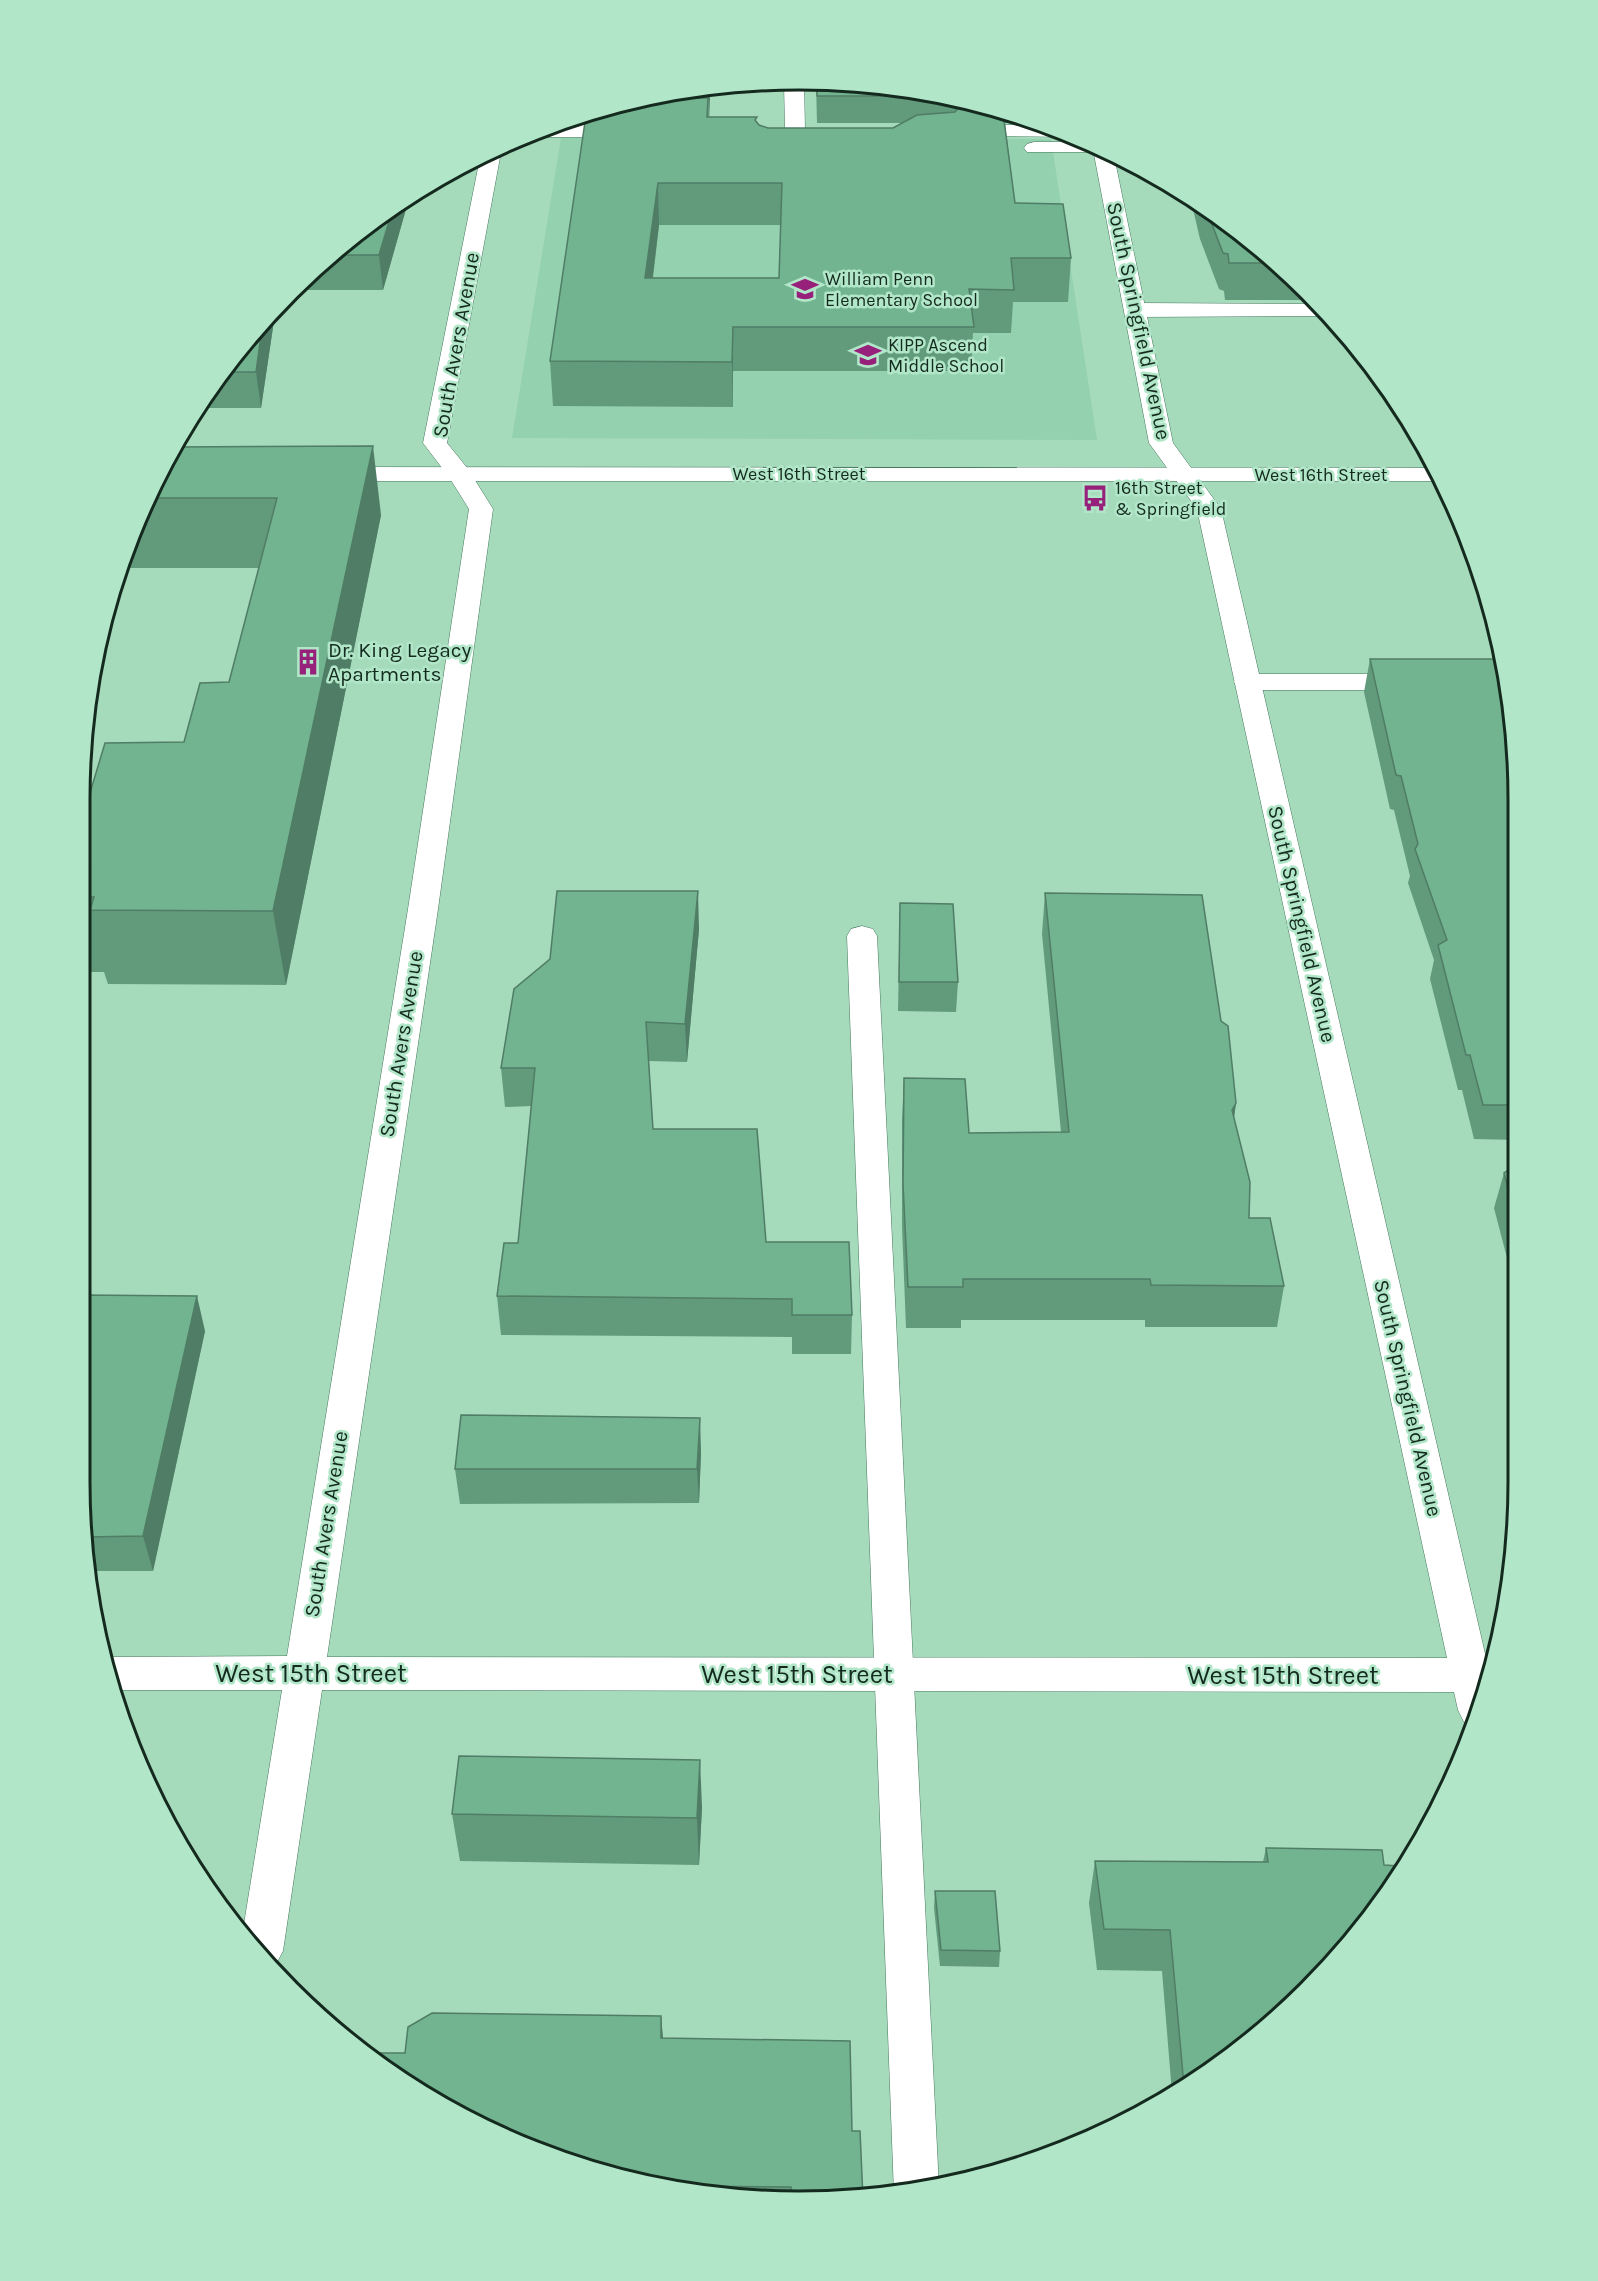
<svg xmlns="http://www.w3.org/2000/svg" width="1598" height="2281" viewBox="0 0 1598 2281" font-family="Karla,sans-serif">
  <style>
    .built { fill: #94d1af }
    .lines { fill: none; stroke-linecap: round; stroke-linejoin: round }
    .lane-casing { stroke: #48795f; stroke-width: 1 }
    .street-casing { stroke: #48795f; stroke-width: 1 }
    .secondary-casing { stroke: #48795f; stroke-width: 1 }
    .lane { fill: #fff; fill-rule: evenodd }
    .street { fill: #fff; fill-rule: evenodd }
    .secondary { fill: #fff; fill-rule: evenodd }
    .wall { fill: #629a7c; fill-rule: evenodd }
    .shaded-wall { fill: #507d65 }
    .building { fill: #72b390; stroke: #507d65; stroke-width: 1.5; fill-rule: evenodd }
    .labels { text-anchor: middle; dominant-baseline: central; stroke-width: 5; stroke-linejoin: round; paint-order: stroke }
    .far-poi-label { font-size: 18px; fill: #152a1e; stroke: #b1e7c8; text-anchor: start }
    .far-street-label { font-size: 18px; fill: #152a1e; stroke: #b1e7c8 }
    .street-label { font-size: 21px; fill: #152a1e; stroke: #b1e7c8 }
    .poi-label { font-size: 21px; fill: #152a1e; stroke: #b1e7c8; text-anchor: start }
    .near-street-label { font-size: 26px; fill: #152a1e; stroke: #b1e7c8 }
    .rim { fill: none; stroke: #152a1e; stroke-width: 3 }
  </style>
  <rect width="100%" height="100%" fill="#a5dabb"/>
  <path class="built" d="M 561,138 L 1051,139 L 1097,440 L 512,438 Z"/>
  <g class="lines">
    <g class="lane-casing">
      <g id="lane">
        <path d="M 804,80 L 805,131 L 802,135 L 788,135 L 785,131 L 784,81 Z"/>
        <path d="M 554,125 L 627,125 L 634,127 L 637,131 L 634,135 L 627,137 L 533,137 L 525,134 Z"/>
        <path d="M 961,125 L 1044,125 L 1072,134 L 1064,137 L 954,135 L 951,131 L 954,127 Z"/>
        <path d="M 1034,142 L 1089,142 L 1108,152 L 1027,152 L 1024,148 L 1027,144 Z"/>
        <path d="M 1135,303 L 1320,304 L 1331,316 L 1135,317 L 1127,315 L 1124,310 L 1127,305 Z"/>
        <path d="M 1248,674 L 1409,674 L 1419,676 L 1423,682 L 1419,688 L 1409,690 L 1248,690 L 1238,688 L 1234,682 L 1238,676 Z"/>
        <path d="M 862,926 L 873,929 L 877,936 L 939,2188 L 894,2194 L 847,936 L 851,929 Z"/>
      </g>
    </g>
    <g class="street-casing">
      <path id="street" d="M 1095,145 L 1114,156 L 1173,443 L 1221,509 L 1486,1658 L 1493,1660 L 1473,1726 L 1464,1722 L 1458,1710 L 1454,1692 L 322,1690 L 283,1951 L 275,1966 L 243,1930 L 282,1690 L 112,1690 L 103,1657 L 287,1656 L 408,909 L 469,509 L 449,477 L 423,443 L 480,158 L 498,148 L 501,152 L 447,443 L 468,469 L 493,509 L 438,909 L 327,1657 L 1447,1658 L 1197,509 L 1149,443 L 1093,149 Z"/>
    </g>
    <g class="secondary-casing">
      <path id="secondary" d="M 331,467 L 1436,468 L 1444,481 L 331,481 L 322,479 L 319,474 L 322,469 Z"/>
    </g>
    <use href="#lane" class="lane"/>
    <use href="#street" class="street"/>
    <use href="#secondary" class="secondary"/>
  </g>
  <g class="wall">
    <path d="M 816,81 L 940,93 L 1018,117 L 1018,123 L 1005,123 L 1015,203 L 1071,258 L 1068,302 L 1013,302 L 1011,333 L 973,333 L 971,371 L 733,371 L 733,407 L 553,406 L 550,361 L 585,123 L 582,123 L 577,120 L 577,118 L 659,93 L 710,88 L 709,117 L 757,122 L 759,125 L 768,128 L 893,128 L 902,123 L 817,123 ZM 659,225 L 781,225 L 779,278 L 653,278 Z"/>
    <path d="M 410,195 L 383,290 L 290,290 L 400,201 Z"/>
    <path d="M 1190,196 L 1199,201 L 1308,290 L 1316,300 L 1225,300 L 1224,291 L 1219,289 L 1200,239 Z"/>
    <path d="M 276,307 L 261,408 L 199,408 L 228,361 Z"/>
    <path d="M 174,447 L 381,515 L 286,985 L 108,984 L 104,972 L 80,972 L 80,826 L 184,742 L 229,682 L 259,568 L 124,568 L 154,480 Z"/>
    <path d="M 1370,659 L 1518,799 L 1518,1140 L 1474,1139 L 1462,1090 L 1458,1090 L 1430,979 L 1434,960 L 1408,883 L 1410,876 L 1394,810 L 1390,809 L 1364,692 Z"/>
    <path d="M 1045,893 L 1221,1021 L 1236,1103 L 1234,1118 L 1249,1218 L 1284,1286 L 1277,1327 L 1145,1327 L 1145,1320 L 961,1320 L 961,1328 L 906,1328 L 902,1226 L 902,1119 L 904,1078 L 969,1133 L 1061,1132 L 1042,934 Z"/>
    <path d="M 900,903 L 958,982 L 956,1012 L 898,1011 Z"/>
    <path d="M 699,929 L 687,1062 L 649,1061 L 653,1129 L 766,1242 L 852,1315 L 851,1354 L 792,1354 L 792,1337 L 501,1335 L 497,1296 L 518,1243 L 531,1106 L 505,1107 L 501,1068 Z"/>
    <path d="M 1518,1163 L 1518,1300 L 1494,1208 L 1504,1173 Z"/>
    <path d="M 205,1331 L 153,1571 L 91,1571 L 80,1482 Z"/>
    <path d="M 701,1452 L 699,1503 L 460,1504 L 455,1469 Z"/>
    <path d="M 702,1807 L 699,1865 L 460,1861 L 452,1814 Z"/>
    <path d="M 1266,1848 L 1382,1850 L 1237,2053 L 1172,2093 L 1162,1971 L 1097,1970 L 1089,1903 L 1095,1861 L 1263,1862 Z"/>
    <path d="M 935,1891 L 1000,1951 L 999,1967 L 940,1966 L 934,1908 Z"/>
    <path d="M 661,2016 L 663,2038 L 846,2200 L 705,2195 L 523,2147 L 405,2053 Z"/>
  </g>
  <g class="shaded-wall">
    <path d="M 709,88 L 710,88 L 709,123 Z"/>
    <path d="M 658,183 L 659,225 L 647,322 L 645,278 Z"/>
    <path d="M 410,195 L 383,290 L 379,255 L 394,205 L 400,201 Z"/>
    <path d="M 276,307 L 261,408 L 256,372 L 263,321 Z"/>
    <path d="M 733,327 L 733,407 L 732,362 Z"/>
    <path d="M 373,446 L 381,515 L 286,985 L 273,911 Z"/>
    <path d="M 698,891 L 699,929 L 687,1062 L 685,1024 Z"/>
    <path d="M 1236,1103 L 1230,1144 L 1232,1110 Z"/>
    <path d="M 197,1296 L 205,1331 L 153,1571 L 143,1536 Z"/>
    <path d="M 700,1418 L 701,1452 L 699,1503 L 697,1469 Z"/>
    <path d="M 700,1760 L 702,1807 L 699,1865 L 697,1818 Z"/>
    <path d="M 661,2016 L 664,2051 L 661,2038 Z"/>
  </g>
  <g class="building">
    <path d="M 817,81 L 940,93 L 949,96 L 817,96 Z"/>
    <path d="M 709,88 L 709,99 L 708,98 L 642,98 L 659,93 Z"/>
    <path d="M 642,98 L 708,98 L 707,117 L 757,117 L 755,120 L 759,125 L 768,128 L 893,128 L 917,115 L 955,112 L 960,106 L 955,100 L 924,98 L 956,98 L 1003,113 L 1015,203 L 1063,204 L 1071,258 L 1011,258 L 1014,290 L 969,289 L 974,327 L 733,327 L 732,362 L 550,361 L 586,115 ZM 658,183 L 782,183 L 779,278 L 645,278 Z"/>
    <path d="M 394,205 L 379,255 L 333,255 Z"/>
    <path d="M 1205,206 L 1275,263 L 1229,263 L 1228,254 L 1223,253 Z"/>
    <path d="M 263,321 L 256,372 L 221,372 L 228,361 Z"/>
    <path d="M 373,446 L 273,911 L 90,910 L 94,897 L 80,897 L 80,826 L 105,743 L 184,742 L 200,683 L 229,682 L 277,498 L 148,498 L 154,480 L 174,447 Z"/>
    <path d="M 1370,659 L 1505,659 L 1518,799 L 1518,1105 L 1483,1105 L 1470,1055 L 1466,1055 L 1438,945 L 1447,940 L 1415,849 L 1418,844 L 1401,776 L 1396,775 Z"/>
    <path d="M 557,891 L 698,891 L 685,1024 L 646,1022 L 653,1129 L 757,1129 L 766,1242 L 849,1242 L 852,1315 L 792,1315 L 792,1299 L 497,1296 L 504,1243 L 518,1243 L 535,1068 L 501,1068 L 514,989 L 550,959 Z"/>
    <path d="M 1045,893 L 1202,895 L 1221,1021 L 1228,1026 L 1236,1103 L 1232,1110 L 1250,1182 L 1249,1218 L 1270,1218 L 1284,1286 L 1151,1285 L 1150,1279 L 963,1279 L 963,1287 L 908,1287 L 903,1184 L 904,1078 L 965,1079 L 969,1133 L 1069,1132 Z"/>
    <path d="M 900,903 L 953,904 L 958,982 L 899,982 Z"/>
    <path d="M 1518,1163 L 1518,1229 L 1504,1173 Z"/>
    <path d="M 80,1295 L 197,1296 L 143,1536 L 87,1537 L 80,1482 Z"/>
    <path d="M 461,1415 L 700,1418 L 697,1469 L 455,1469 Z"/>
    <path d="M 459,1756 L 700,1760 L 697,1818 L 452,1814 Z"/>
    <path d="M 1266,1848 L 1382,1850 L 1384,1865 L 1399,1866 L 1400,1876 L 1397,1882 L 1308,1991 L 1237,2053 L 1184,2086 L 1170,1930 L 1104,1929 L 1095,1861 L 1268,1862 Z"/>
    <path d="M 935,1891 L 995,1891 L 1000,1951 L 941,1950 Z"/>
    <path d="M 432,2013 L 661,2016 L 661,2038 L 850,2041 L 852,2131 L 860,2131 L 863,2198 L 846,2200 L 791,2198 L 791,2187 L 672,2186 L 523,2147 L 439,2105 L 373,2058 L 374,2053 L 405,2053 L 408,2027 Z"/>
  </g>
  <defs>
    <g id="school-bare" transform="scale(2.07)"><path d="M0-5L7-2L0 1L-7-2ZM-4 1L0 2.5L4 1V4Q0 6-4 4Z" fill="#97207b" stroke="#b1e7c8" stroke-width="2.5" paint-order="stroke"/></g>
    <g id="bus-bare" transform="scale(2.07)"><path d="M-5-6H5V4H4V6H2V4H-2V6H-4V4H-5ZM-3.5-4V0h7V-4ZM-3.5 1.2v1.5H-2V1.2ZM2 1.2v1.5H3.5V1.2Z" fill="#97207b" stroke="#b1e7c8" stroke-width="2.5" paint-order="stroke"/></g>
    <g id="building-bare" transform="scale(2.07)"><path d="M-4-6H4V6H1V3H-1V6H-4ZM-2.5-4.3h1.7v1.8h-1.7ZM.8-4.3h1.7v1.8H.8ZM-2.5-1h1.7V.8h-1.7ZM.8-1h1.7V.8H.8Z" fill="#97207b" stroke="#b1e7c8" stroke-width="2.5" paint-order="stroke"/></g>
  </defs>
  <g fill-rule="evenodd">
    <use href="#school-bare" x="805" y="289"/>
    <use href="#school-bare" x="868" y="355"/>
    <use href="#bus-bare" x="1095" y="498"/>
    <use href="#building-bare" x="308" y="662"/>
  </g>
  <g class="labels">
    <g class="far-poi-label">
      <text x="825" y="279">William Penn<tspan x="825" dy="21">Elementary School</tspan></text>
      <text x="888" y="345">KIPP Ascend<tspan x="888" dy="21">Middle School</tspan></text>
      <text x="1115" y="488">16th Street<tspan x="1115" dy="21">&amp; Springfield</tspan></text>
    </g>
    <g class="far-street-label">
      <text x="799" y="474">West 16th Street</text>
      <text x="1321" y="475">West 16th Street</text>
    </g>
    <g class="street-label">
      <text transform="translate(1139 321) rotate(78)">South Springfield Avenue</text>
      <text transform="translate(456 345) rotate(-80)">South Avers Avenue</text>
      <text transform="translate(1302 924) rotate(77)">South Springfield Avenue</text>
      <text transform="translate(401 1044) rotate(-81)">South Avers Avenue</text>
      <text transform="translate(1408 1398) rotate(77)">South Springfield Avenue</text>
      <text transform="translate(326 1524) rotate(-81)">South Avers Avenue</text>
    </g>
    <g class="poi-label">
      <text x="328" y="650">Dr. King Legacy<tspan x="328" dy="24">Apartments</tspan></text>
    </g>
    <g class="near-street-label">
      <text x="311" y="1673">West 15th Street</text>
      <text x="797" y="1674">West 15th Street</text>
      <text x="1283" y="1675">West 15th Street</text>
    </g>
  </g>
  <path d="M0 0H1598V2281H0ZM799 90H799A709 709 0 0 1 1508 799V1482A709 709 0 0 1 799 2191H799A709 709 0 0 1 90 1482V799A709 709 0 0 1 799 90Z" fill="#b1e7c8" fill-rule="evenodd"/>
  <path class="rim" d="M799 90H799A709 709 0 0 1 1508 799V1482A709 709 0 0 1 799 2191H799A709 709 0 0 1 90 1482V799A709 709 0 0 1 799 90Z"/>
</svg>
